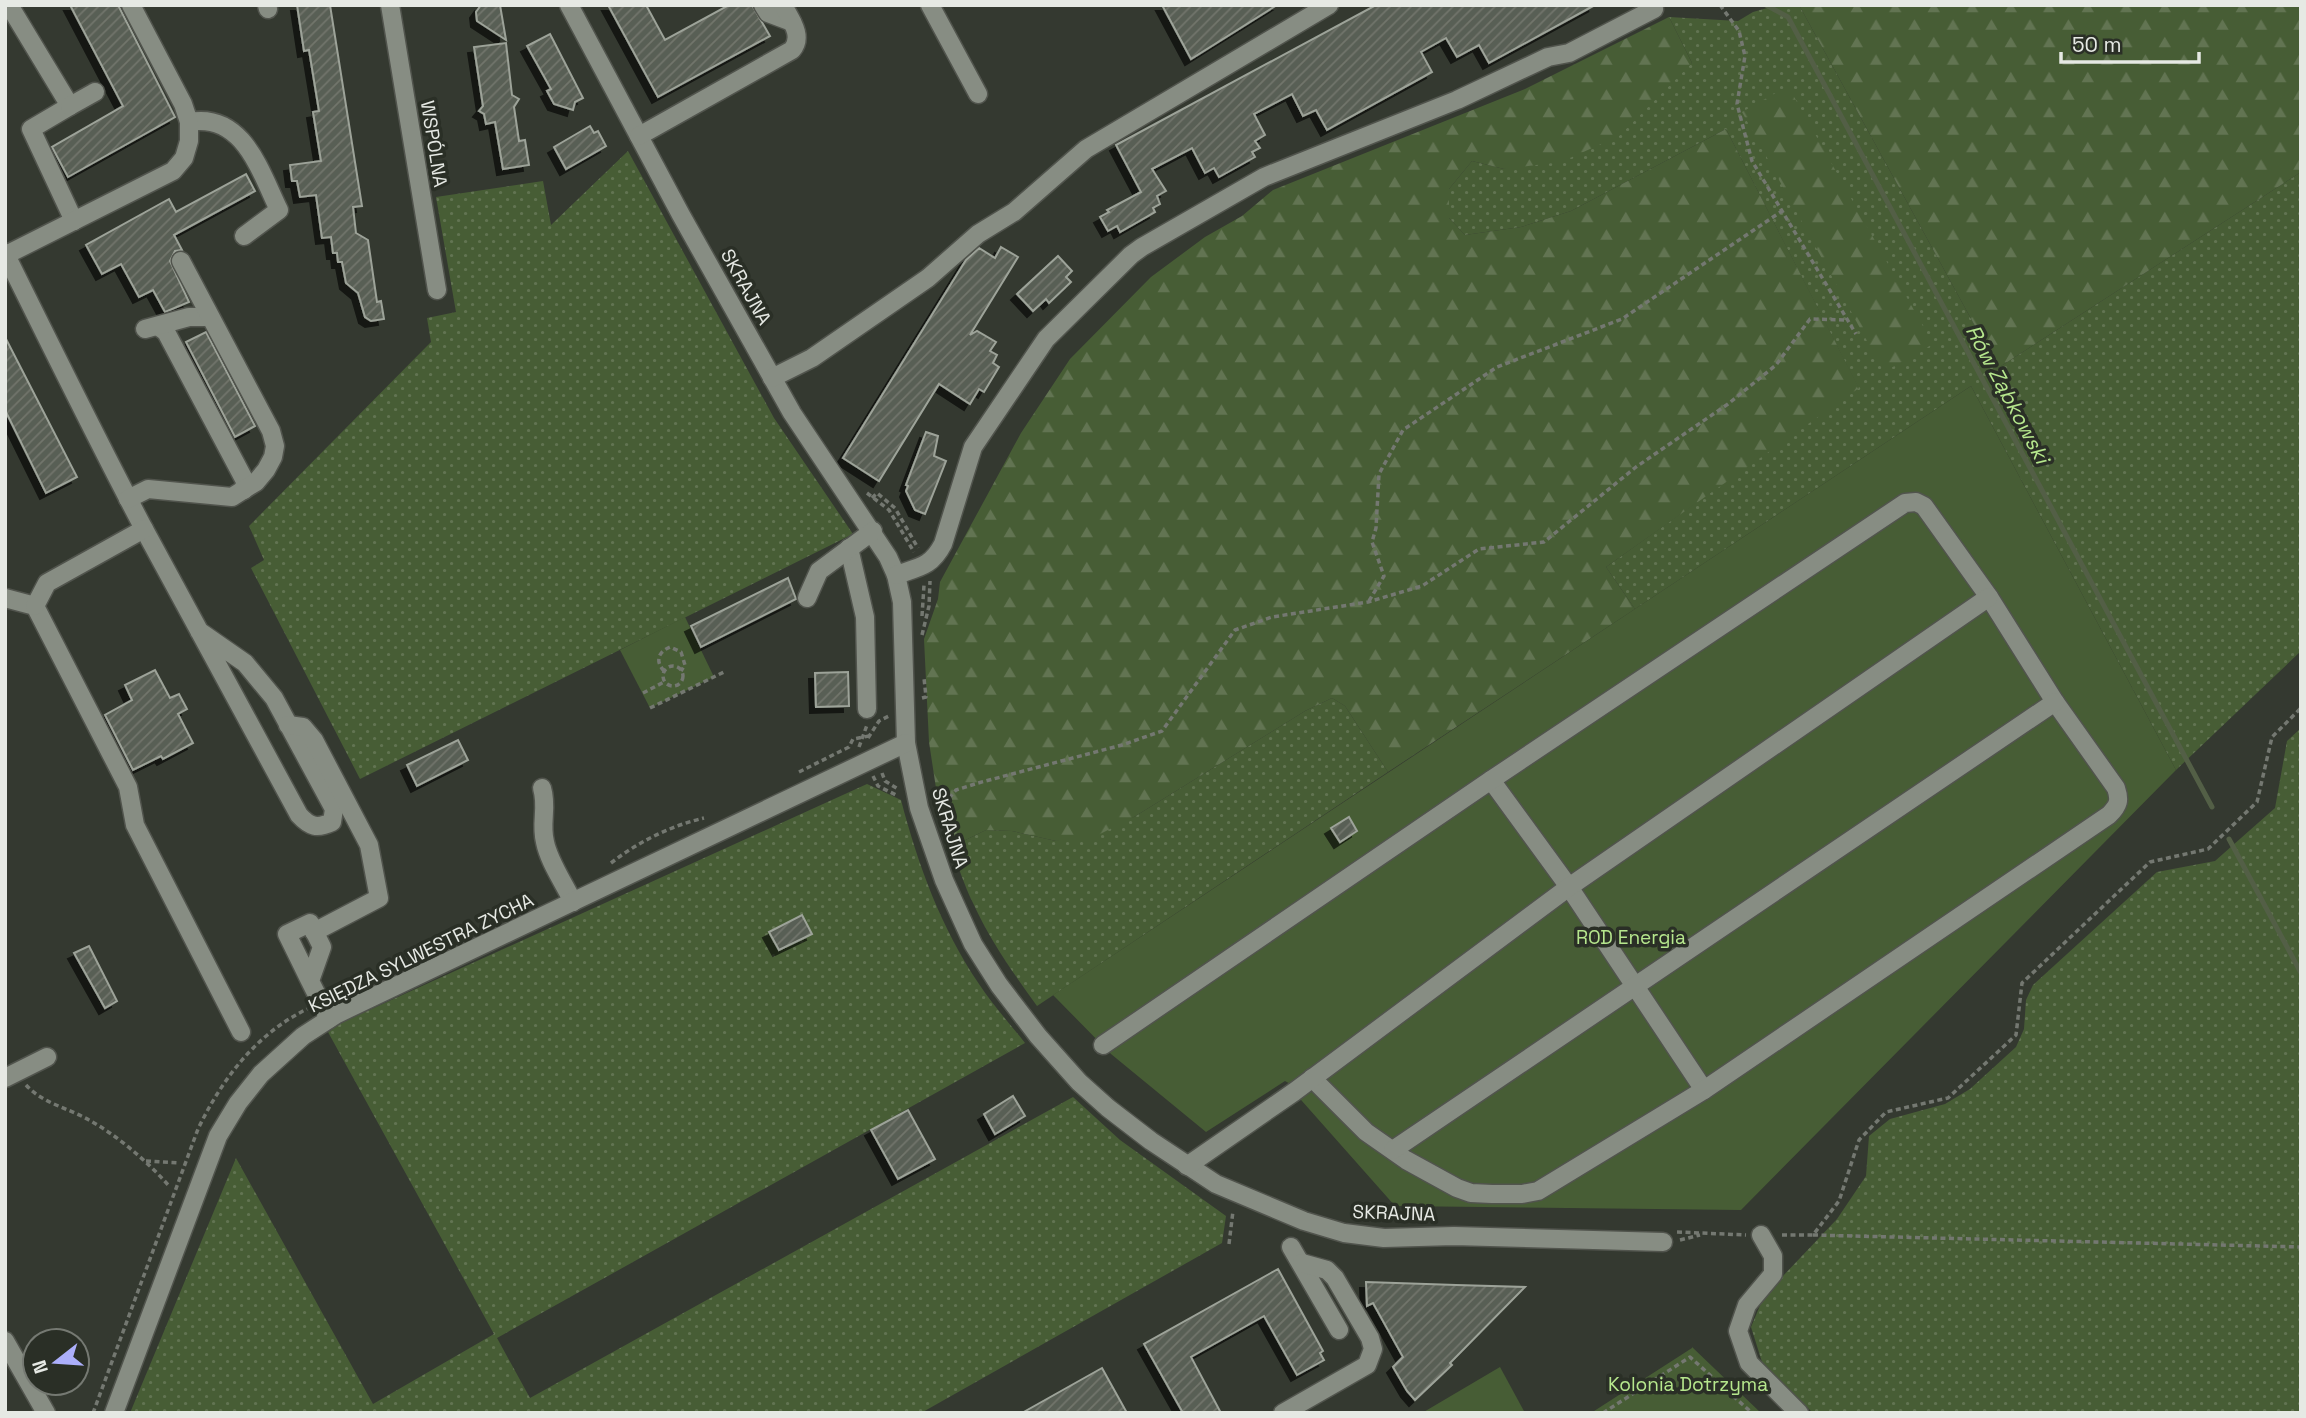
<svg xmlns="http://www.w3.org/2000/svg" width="2306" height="1418" viewBox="0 0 2306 1418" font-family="'Space Grotesk',sans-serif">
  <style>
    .grass { fill: url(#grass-dots) }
    .forest { fill: url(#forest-firs) }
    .green { fill: #475d35 }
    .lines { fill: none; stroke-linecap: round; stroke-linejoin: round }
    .stream { stroke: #535f46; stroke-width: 5 }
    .building { fill: url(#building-hatch); stroke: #9da399; stroke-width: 2; filter: url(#shadow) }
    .minor-casing { stroke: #51544d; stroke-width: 21 }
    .path { stroke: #747871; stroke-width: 3.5; stroke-dasharray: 5 3.5; stroke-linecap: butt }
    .minor { stroke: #878d83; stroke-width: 18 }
    .labels { text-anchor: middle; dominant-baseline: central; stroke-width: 7; stroke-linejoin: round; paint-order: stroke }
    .street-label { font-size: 19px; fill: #e6e9e4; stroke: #2a2f26 }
    .park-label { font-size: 19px; fill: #b6e78d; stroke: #2a2f26 }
    .water-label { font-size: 21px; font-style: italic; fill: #b6e78d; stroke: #2a2f26 }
  </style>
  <defs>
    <pattern id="grass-dots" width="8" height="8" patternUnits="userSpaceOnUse" patternTransform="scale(1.75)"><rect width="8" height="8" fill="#475d35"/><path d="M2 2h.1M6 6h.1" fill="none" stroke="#627452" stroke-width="1.8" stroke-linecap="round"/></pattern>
    <pattern id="forest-firs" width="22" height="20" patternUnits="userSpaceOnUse" patternTransform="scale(1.75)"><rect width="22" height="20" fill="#475d35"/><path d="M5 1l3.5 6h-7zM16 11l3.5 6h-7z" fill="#627452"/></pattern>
    <pattern id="building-hatch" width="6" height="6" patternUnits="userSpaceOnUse" patternTransform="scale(1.75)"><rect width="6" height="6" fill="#595e54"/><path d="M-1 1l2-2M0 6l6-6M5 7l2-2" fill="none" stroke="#71756c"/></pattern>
    <filter id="shadow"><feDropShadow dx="-6" dy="6" stdDeviation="0" flood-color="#0009"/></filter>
  </defs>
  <rect width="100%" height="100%" fill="#343930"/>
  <g class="grass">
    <path d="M 1778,5 L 1799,5 L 1998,368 L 2301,172 L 2301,651 L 2176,770 L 1971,386 L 1635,609 L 1606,567 L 1858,387 L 1726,129 L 1571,211 L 1521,227 L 1465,235 L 1449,218 L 1449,189 L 1472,161 L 1504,169 L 1692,63 L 1669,17 L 1738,21 L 1753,12 Z"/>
    <path d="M 628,151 L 774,418 L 853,534 L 360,779 L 251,568 L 264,560 L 249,526 L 431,342 L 427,318 L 456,312 L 436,197 L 543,181 L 551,225 Z"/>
    <path d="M 1332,698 L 1345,706 L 1388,772 L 1037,1006 C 1013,973 990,940 973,903 C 964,885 958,865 951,847 L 986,830 L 1012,831 L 1056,841 L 1134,817 L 1305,711 Z"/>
    <path d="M 2301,728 L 2301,1413 L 1813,1413 L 1762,1362 L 1751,1327 L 1764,1296 L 1837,1219 L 1866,1176 L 1869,1136 L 1890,1119 L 1945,1104 L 1970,1089 L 2016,1047 L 2024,1029 L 2026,1000 L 2033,985 L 2157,872 L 2215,861 L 2275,808 L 2287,741 Z"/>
    <path d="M 867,784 L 901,800 C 918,865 941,928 979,984 C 992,1004 1010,1024 1025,1043 L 497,1338 L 530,1398 L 1073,1097 L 1120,1140 L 1226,1216 L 1222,1243 L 921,1413 L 130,1413 L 236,1158 L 373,1404 L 494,1334 L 328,1032 L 345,1021 Z"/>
  </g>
  <g class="forest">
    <path d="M 1799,5 L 2301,5 L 2301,172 L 1998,368 Z"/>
    <path d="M 1669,17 L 1692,63 L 1619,136 L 1561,162 L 1504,169 L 1472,161 L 1449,189 L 1449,218 L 1465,235 L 1521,227 L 1571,211 L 1726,129 L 1859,388 L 1606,567 L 1635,609 L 1388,772 L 1345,706 L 1332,698 L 1305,711 L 1134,817 L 1092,838 L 1056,841 L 1012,831 L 986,830 L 951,847 L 941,821 L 929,742 L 924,639 L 938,599 L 940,582 L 1021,433 L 1070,359 L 1151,277 L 1205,237 L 1242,216 L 1273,190 L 1525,89 Z"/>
    <path d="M 1788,86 L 1933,344 L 1884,372 L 1742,112 Z"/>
  </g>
  <g class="green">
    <path d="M 1971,386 L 2176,770 L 1741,1210 L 1395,1206 L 1294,1092 L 1292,1085 L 1285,1081 L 1206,1132 L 1111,1054 L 1053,995 Z"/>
    <path d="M 685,617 L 714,677 L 650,708 L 620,650 Z"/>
    <path d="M 1692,1347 L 1761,1413 L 1591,1413 L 1692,1348 Z"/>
    <path d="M 1500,1367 L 1525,1413 L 1422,1413 Z"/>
  </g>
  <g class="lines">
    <g class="stream">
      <path d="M 1766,5 L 1788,17 L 2212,807"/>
      <path d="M 2229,839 L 2301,973"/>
    </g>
  </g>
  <g class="building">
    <path d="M 70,5 L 118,5 L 175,117 L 68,177 L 52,147 L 123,106 Z"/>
    <path d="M 297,5 L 330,5 L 362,206 L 353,207 L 356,233 L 368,240 L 377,302 L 381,301 L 384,319 L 371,321 L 365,317 L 358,293 L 346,283 L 342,262 L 338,262 L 337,253 L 333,253 L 331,237 L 322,238 L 316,195 L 300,197 L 297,181 L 292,181 L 290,165 L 321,161 L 313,112 L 319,111 L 309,50 L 304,51 Z"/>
    <path d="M 481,5 L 500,5 L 506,40 L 477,21 L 476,12 Z"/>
    <path d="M 608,5 L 646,5 L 665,40 L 729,5 L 752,5 L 770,36 L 658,97 Z"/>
    <path d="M 1162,5 L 1277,5 L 1191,59 Z"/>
    <path d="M 1376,5 L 1595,5 L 1489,63 L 1479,45 L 1457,57 L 1446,38 L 1421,52 L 1432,72 L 1327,130 L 1316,110 L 1303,116 L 1292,94 L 1254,114 L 1265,135 L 1255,141 L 1260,148 L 1252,152 L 1255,157 L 1219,177 L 1214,168 L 1205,173 L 1192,148 L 1152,169 L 1166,191 L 1157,196 L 1160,204 L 1153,208 L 1155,212 L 1120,232 L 1117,226 L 1108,231 L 1100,217 L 1109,212 L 1107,210 L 1141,192 L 1116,145 Z"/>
    <path d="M 550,34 L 583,98 L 575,102 L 573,110 L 554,104 L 547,91 L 551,89 L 527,46 Z"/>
    <path d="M 506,43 L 512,95 L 519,99 L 514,107 L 519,141 L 525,140 L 529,165 L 503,169 L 495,122 L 486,124 L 484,114 L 479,111 L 483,106 L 474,47 Z"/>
    <path d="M 590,126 L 594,133 L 598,131 L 606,146 L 566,169 L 554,147 Z"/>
    <path d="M 246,174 L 255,191 L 174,235 L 182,250 L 175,251 L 170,261 L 189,302 L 165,312 L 153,290 L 139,297 L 121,264 L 102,274 L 86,245 L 169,199 L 176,212 Z"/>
    <path d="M 1001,247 L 1018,257 L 970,335 L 977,331 L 996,342 L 990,351 L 997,355 L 993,363 L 999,367 L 984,392 L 979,389 L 970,404 L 939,384 L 879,481 L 843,458 L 966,260 L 979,248 L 995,258 Z"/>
    <path d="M 1058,256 L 1072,271 L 1066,277 L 1071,282 L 1049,303 L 1046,299 L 1033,311 L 1017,294 Z"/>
    <path d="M 206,332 L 255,426 L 235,437 L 186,342 Z"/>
    <path d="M 5,337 L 77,477 L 46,493 L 5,410 Z"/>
    <path d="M 926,432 L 938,436 L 934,456 L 946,461 L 925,514 L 915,510 L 906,491 L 908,486 L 906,485 Z"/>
    <path d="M 788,578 L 796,599 L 701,647 L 691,626 Z"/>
    <path d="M 155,670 L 170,698 L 179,694 L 187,709 L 178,714 L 193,743 L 163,759 L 161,756 L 133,770 L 105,715 L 132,700 L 125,685 Z"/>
    <path d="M 848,672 L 849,706 L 816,707 L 815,673 Z"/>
    <path d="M 458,740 L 468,760 L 417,786 L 407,765 Z"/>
    <path d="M 1349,817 L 1357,831 L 1340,842 L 1331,828 Z"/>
    <path d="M 802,915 L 812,934 L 779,950 L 769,932 Z"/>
    <path d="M 89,946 L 117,1001 L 105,1008 L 74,953 Z"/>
    <path d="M 1013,1096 L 1025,1116 L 995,1134 L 984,1114 Z"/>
    <path d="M 908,1110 L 935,1159 L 898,1179 L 871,1130 Z"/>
    <path d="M 1278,1269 L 1323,1351 L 1320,1353 L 1324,1360 L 1297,1375 L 1264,1316 L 1191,1357 L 1221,1413 L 1183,1413 L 1144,1344 Z"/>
    <path d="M 1366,1282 L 1456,1285 L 1525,1287 L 1450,1363 L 1452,1365 L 1415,1400 L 1407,1391 L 1393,1367 L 1403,1357 L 1373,1303 L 1367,1306 Z"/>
    <path d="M 1102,1368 L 1127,1413 L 1022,1413 Z"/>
  </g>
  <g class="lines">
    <g class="minor-casing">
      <g id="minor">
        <path d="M 9,5 L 70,106 L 31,129 L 74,221"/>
        <path d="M 267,5 L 268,9"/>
        <path d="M 390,5 L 437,290"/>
        <path d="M 569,5 L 681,215 L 792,413 L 888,557 L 896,575 L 902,602 L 906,743 L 919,808 L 944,880 L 973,944 L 999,985 L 1038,1036 L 1079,1082 L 1108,1108 L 1151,1141 L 1216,1184 L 1304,1221 L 1344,1233 L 1384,1238 L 1454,1236 L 1663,1242"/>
        <path d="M 763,5 L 768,13 L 792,22"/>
        <path d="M 930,5 L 978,94"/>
        <path d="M 70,106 L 95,92"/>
        <path d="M 189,122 C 243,112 260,171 279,210 L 244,236"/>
        <path d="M 639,136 L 792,50 C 804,36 790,19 783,5"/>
        <path d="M 5,253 C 51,346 96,438 144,529 C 195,625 248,719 299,815 C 310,827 317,829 332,822 L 334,809 L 274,698 L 245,663 L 199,631"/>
        <path d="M 6,255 L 173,171 L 184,158 L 189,141 L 189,122 L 183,104 L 131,5"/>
        <path d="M 158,326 L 166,332 L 245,481 L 244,490"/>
        <path d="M 145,329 L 189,317 L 210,317"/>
        <path d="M 772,378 L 812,358 L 928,278 L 978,234 L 1014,212 L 1086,149 L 1329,5"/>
        <path d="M 128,499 L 148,489 L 232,497 L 256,482 L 266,470 L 273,457 L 275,446 L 271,431 L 181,261"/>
        <path d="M 849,548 L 865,617 L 867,709"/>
        <path d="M 896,575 C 919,567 931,567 943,544 L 973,447 L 1046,339 L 1131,255 L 1142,247 L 1264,177 L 1457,100 L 1548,57 L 1569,53 L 1654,9"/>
        <path d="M 5,598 L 35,606 L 128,787 L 135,825 L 241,1032"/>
        <path d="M 807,598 L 819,571 L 873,531"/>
        <path d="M 35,606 L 47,583 L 144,529"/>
        <path d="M 288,725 L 303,727 L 314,740 L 369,845 L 379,898 L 314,932"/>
        <path d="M 1491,780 L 1569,887 L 1704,1090"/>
        <path d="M 542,788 C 548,808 540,822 545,842 C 549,862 564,883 573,902"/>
        <path d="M 310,981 L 287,934 L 310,923 L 322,947 L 310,981 L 329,1019"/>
        <path d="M 1103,1045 L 1491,780 L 1905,503 L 1916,502 L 1924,506 L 1989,597 L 2055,702 L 2116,788 C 2120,800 2119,805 2109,815 L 1704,1090 L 1538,1191 L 1522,1194 L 1492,1194 L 1471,1193 L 1457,1188 L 1406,1160 L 1366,1132 L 1312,1078"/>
        <path d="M 5,1078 L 47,1057"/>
        <path d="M 1393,1150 L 2055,702"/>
        <path d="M 1187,1166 L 1294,1092 L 1569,887 L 1989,597"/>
        <path d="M 1761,1235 L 1773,1256 L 1773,1274 L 1747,1305 L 1738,1331 L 1749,1363 L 1799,1413"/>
        <path d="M 1291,1247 L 1339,1330"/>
        <path d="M 5,1341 L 46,1413"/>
        <path d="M 114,1413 L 218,1136 L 238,1103 L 261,1074 L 303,1036 L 337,1014 L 906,743"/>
        <path d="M 1283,1413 L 1367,1365 L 1373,1349 L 1370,1338 L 1335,1278 L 1327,1270 L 1302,1263"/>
      </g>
    </g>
    <g class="path">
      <path d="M 1720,5 L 1739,31 L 1745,56 L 1737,104 L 1752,161 L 1856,334"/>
      <path d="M 867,493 L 889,510 L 914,552"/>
      <path d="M 872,498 L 877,493 L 895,508 L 918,548"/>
      <path d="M 1369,601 L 1384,576 L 1372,542 L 1376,528 L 1379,474 L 1403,430 L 1497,367 L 1622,319 L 1782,211"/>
      <path d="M 922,616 L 924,585"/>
      <path d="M 922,635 L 929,606 L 930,581"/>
      <circle cx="673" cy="676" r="10"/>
      <path d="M 664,671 C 655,661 658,652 670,647 L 681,652 L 685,665 L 681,671"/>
      <path d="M 643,693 L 664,682"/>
      <path d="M 922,698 L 926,697 L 924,678"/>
      <path d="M 650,708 L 726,671"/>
      <path d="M 868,738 L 879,721 L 889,716"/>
      <path d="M 859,747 L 867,725"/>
      <path d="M 799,772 L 849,747 L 853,739 L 869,736"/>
      <path d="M 882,773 L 885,781 L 898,789"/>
      <path d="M 873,776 L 878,786 L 898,796"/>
      <path d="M 938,811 L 956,790 L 978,783 L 1122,745 L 1162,731 L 1235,630 L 1272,617 L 1368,602 L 1422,586 L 1479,549 L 1544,542 L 1636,467 L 1728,404 L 1776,365 L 1810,319 L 1848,320"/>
      <path d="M 611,863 C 638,842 670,826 704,818"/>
      <path d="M 26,1085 C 42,1103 68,1108 89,1120 C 118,1136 147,1161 170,1187"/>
      <path d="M 146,1161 L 179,1163"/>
      <path d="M 1677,1232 L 1746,1235"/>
      <path d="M 1782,1235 L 1813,1235 L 1839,1201 L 1859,1140 L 1886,1112 L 1948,1098 L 2016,1035 L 2022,983 L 2150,862 L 2208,849 L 2257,802 L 2272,737 L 2301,708"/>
      <path d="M 1813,1235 L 2301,1247"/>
      <path d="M 1680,1240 L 1700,1235"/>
      <path d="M 1229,1244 L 1233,1211"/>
      <path d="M 93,1413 L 198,1129 C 222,1079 256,1034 307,1009"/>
      <path d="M 1603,1413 L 1690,1357 L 1752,1413"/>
    </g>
    <use href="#minor" class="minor"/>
  </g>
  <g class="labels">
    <g class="street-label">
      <text transform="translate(434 144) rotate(81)">WSPÓLNA</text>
      <text transform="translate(746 287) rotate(61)">SKRAJNA</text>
      <text transform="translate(950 828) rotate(73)">SKRAJNA</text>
      <text transform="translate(421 953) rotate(-26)">KSIĘDZA SYLWESTRA ZYCHA</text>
      <text transform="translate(1394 1213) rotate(2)">SKRAJNA</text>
    </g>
    <g class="park-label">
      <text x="1631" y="937">ROD Energia</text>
      <text x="1688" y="1384">Kolonia Dotrzyma</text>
    </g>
    <g class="water-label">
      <text transform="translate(2008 394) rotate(62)">Rów Ząbkowski</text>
    </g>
  </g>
  <rect width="2306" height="1418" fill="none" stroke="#e6e9e4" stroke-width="14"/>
  <g transform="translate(56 1362) rotate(253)"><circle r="33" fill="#2a2f26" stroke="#757972" stroke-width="2"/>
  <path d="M0-5L12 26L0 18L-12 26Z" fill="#acaffb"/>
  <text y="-10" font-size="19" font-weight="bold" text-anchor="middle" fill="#e6e9e4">N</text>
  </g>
  <path d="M2061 52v10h138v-10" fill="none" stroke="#e6e9e4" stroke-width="3.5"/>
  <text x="2072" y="52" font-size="21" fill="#e6e9e4" stroke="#2a2f26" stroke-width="5" paint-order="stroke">50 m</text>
</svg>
